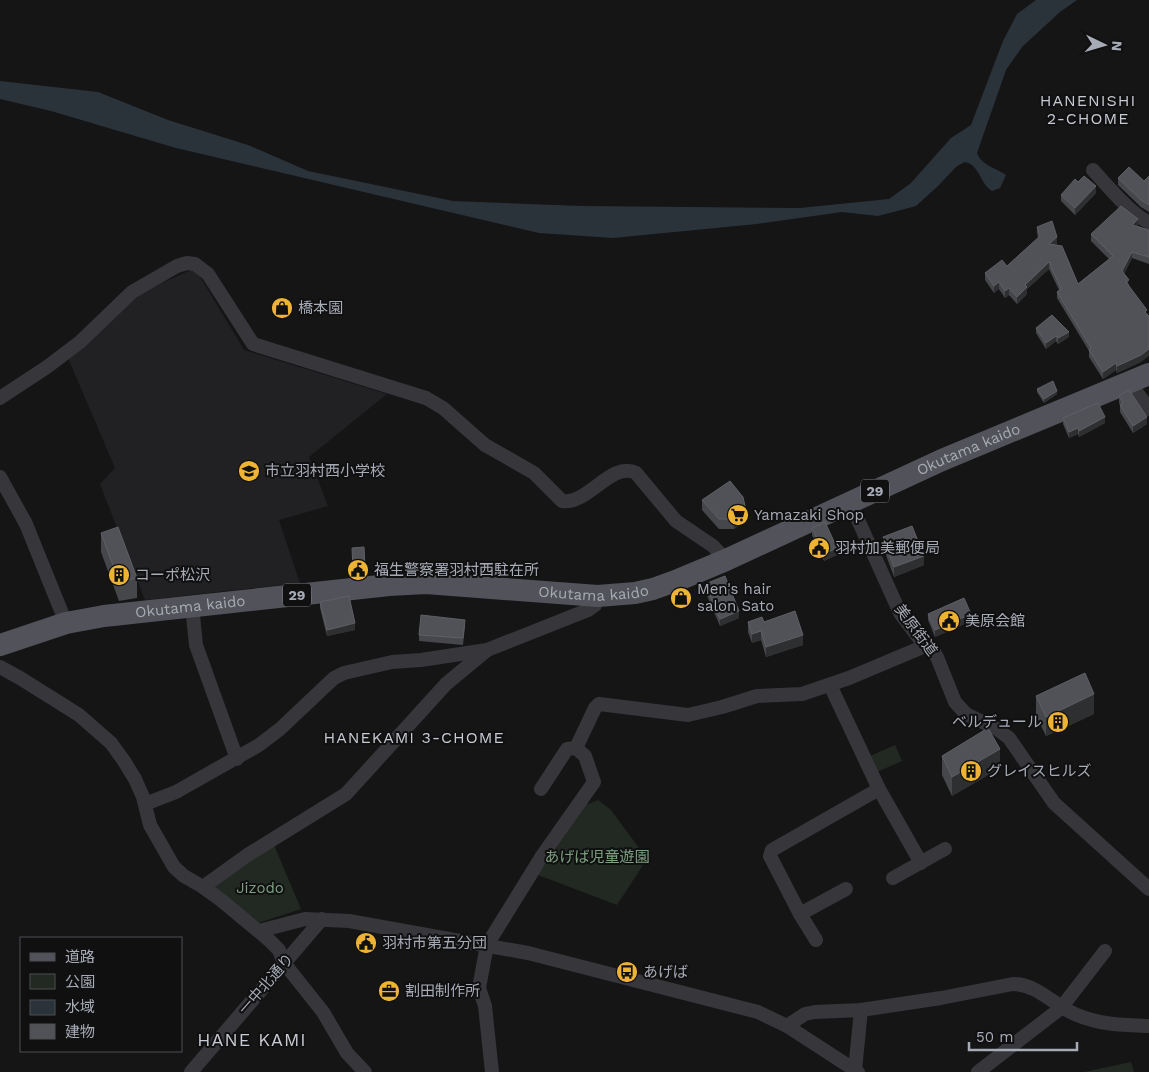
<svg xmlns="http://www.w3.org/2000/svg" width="1149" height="1072" viewBox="0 0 1149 1072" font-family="'Work Sans','Noto Sans JP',sans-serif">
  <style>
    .built { fill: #212123 }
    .green { fill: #212922 }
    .water { fill: #2b333a }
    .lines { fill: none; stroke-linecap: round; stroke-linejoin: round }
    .minor { stroke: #36363b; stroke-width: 14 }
    .primary { stroke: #52535a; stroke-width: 22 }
    .wall { fill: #46474b }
    .shaded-wall { fill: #2e2f31 }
    .building { fill: #515257; stroke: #5e6066 }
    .labels { text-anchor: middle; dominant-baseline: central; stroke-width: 4; stroke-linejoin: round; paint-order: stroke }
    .shield { fill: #101011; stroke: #7a7c84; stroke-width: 1 }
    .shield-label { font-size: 14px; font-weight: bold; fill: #a7abb6 }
    .poi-label { font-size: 15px; fill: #a7abb6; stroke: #101011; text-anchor: start }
    .street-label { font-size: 15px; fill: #a7abb6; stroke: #101011 }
    .park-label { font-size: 15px; fill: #7ea181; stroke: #101011 }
    .neighbourhood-label { font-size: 16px; letter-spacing: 1px; fill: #c8cad3; stroke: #101011 }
    .quarter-label { font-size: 18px; letter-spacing: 1px; fill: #c8cad3; stroke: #101011 }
  </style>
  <rect width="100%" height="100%" fill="#151516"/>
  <path class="built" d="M 193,269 L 199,275 L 244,350 L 387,394 L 309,457 L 328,506 L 279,520 L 300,583 L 145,600 L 100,484 L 115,468 L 68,358 L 133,296 Z"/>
  <g class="green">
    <path d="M 895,745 L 902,761 L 877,772 L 870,756 Z"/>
    <path d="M 598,800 L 611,810 L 647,859 L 617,905 L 538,875 L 586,805 Z"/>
    <path d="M 274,845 L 301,909 L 255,924 L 210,883 Z"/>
    <path d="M 1131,1062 L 1134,1072 L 1084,1072 Z"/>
  </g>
  <path class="water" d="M 1036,0 L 1077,0 L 1060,12 L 1022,47 L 1006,70 L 977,153 C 981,165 996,168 1006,175 L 1000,188 L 992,191 C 980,184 980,165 965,162 L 957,166 L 938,186 L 916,206 L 878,216 L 842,212 L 757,224 L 613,238 L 539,233 L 176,148 L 51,111 L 0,99 L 0,81 L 98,92 L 168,120 L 248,145 L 308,171 L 453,201 L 582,206 L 800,208 L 889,199 L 911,183 L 951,138 L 971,125 L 1003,41 L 1017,14 Z"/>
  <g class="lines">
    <g class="minor">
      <path d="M 1093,170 C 1106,184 1133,217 1149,222"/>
      <path d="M 1129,382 L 1149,409"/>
      <path d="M 0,398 L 47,367 L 80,342 L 132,292 L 177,266 L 187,263 L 195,264 L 208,274 L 253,344 L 426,398 L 443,408 L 485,445 L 534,473 L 562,501 C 588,505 612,460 636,473 L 676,521 L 713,546 L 726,560"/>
      <path d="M 0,477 L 26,524 L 66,623"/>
      <path d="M 850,502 L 900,613 L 925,646 L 932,649 L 937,657 L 955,702 L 966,714 L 997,729 L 1009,738 L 1054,803 L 1149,889"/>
      <path d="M 192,606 L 196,645 L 237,759"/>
      <path d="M 0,667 L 20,678 L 79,715 L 111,743 L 124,761 L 135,779 L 143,797 L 150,825 L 174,867 L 184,876 L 203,887 L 221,900 L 269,940 L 279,950 L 284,963 L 323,1012 L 347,1053 L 365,1072"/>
      <path d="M 830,685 L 879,789 L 921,863"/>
      <path d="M 541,789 L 567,749 L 576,748 L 595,708 L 599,704 L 688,715 L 722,707 L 757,696 L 802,694 L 849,678 L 925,646"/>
      <path d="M 145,804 L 176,792 L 259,745 L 280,729 L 334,678 L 344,673 L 392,662 L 421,660 L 487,650 L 588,610 L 595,605 L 598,596"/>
      <path d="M 893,878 L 945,849"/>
      <path d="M 203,887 L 249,854 L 346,794 L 446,684 L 487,650"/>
      <path d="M 800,914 L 846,889"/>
      <path d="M 259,931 L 305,919 L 349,921 L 528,953 L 758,1012 L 787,1026 L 858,1072"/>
      <path d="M 816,940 L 800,914 L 770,856 L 772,850 L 879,789"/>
      <path d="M 787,1026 L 805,1014 L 815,1012 L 861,1010 L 941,998 L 1013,984 C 1038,984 1054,1006 1077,1015 C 1101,1025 1124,1025 1149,1026"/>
      <path d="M 855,1070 L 861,1010"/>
      <path d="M 191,1072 L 322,919"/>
      <path d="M 492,1072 L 485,1006 L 479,988 L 487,945 L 542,856 L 594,782 L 585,756 L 576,748"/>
      <path d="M 978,1072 L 1061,1008 L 1105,951"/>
    </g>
    <path class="primary" id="s1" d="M 0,645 L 66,623 L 104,616 L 389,585 L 426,583 L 598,596 L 635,593 L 653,589 L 678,580 L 726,560 L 942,460 L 1149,374"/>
  </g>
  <g class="wall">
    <path d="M 1149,176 L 1149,212 L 1141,207 L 1118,185 L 1118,178 L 1144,181 Z"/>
    <path d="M 1078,182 L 1096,193 L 1075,215 L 1061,201 L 1061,195 Z"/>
    <path d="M 1138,226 L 1149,230 L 1149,264 L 1132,258 L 1124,274 L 1129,285 L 1141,362 L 1117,373 L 1116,370 L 1103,379 L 1089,357 L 1089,351 L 1057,298 L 1057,292 L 1059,290 L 1049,269 L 1027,289 L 1027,294 L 1017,304 L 1009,295 L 1005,298 L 999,289 L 994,293 L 985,280 L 985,273 L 1007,266 L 1038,238 L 1037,233 L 1037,227 L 1057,244 L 1056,245 L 1078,284 L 1109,259 L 1091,241 L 1091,234 Z"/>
    <path d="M 1036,328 L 1069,337 L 1058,344 L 1056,341 L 1046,349 L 1036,333 Z"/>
    <path d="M 1037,389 L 1057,394 L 1044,403 L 1037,392 Z"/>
    <path d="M 1119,396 L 1147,424 L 1133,433 L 1120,412 L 1120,405 L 1119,403 Z"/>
    <path d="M 1063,418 L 1105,423 L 1079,437 L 1078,434 L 1069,438 L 1063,424 Z"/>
    <path d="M 702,500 L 745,516 L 742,523 L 734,529 L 719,529 L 702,510 Z"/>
    <path d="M 812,528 L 837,555 L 824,561 L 812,535 Z"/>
    <path d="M 101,533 L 137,578 L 137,598 L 119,601 L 101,552 Z"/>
    <path d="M 883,537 L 924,565 L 894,577 L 883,547 Z"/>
    <path d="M 352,555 L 365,568 L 365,574 L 353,576 Z"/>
    <path d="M 705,584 L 739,618 L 720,626 L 705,591 Z"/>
    <path d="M 320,602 L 355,630 L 327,636 L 320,608 Z"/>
    <path d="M 928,614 L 971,621 L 935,637 L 928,620 Z"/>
    <path d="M 748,622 L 764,622 L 803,645 L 766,657 L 761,640 L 752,643 L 748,632 Z"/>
    <path d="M 465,626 L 463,645 L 419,641 L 419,635 Z"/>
    <path d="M 1036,696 L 1094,714 L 1046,736 L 1036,715 Z"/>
    <path d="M 942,756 L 1000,768 L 952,796 L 942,775 Z"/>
  </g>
  <g class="shaded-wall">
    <path d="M 1096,186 L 1096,193 L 1075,215 L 1075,208 Z"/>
    <path d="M 1138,219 L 1138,226 L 1132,225 Z"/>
    <path d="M 1057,237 L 1057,244 L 1049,250 L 1049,244 Z"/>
    <path d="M 1132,252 L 1132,258 L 1122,278 L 1122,271 Z"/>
    <path d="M 1049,262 L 1049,269 L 1027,289 L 1027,294 L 1017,304 L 1017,297 L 1025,285 Z"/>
    <path d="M 999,282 L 999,289 L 994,293 L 994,286 Z"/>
    <path d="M 1009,288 L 1009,295 L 1005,298 L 1005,291 Z"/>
    <path d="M 1069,332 L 1069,337 L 1058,344 L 1058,338 Z"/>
    <path d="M 1056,336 L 1056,341 L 1046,349 L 1046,343 Z"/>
    <path d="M 1149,349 L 1149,356 L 1141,362 L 1117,373 L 1117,366 Z"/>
    <path d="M 1116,363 L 1116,370 L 1103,379 L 1103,372 Z"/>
    <path d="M 1057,391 L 1057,394 L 1044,403 L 1044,399 Z"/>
    <path d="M 1105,417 L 1105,423 L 1079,437 L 1079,431 Z"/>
    <path d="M 1147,417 L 1147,424 L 1133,433 L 1133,426 Z"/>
    <path d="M 1078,428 L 1078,434 L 1069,438 L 1069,432 Z"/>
    <path d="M 745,506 L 745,516 L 742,523 L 734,529 L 734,519 Z"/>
    <path d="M 837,548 L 837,555 L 824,561 L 824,554 Z"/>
    <path d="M 924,556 L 924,565 L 894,577 L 894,567 Z"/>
    <path d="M 739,611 L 739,618 L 720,626 L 720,619 Z"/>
    <path d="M 971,614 L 971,621 L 935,637 L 935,630 Z"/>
    <path d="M 355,623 L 355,630 L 327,636 L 327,630 Z"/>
    <path d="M 761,631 L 761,640 L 752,643 L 752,634 Z"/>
    <path d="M 803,635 L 803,645 L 766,657 L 766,647 Z"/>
    <path d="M 1094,694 L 1094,714 L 1046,736 L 1046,717 Z"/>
    <path d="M 1000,749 L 1000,768 L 952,796 L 952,777 Z"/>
  </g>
  <g class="building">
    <path d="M 1129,167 L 1144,181 L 1149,176 L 1149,205 L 1141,200 L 1118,178 Z"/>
    <path d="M 1084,176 L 1096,186 L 1075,208 L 1061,195 L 1075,179 L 1078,182 Z"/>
    <path d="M 1121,206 L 1138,219 L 1132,225 L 1149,230 L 1149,257 L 1132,252 L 1122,271 L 1129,280 L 1126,282 L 1147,310 L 1145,312 L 1149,316 L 1149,349 L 1141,355 L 1117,366 L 1116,363 L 1103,372 L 1089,350 L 1091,348 L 1057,292 L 1061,289 L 1049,262 L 1025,285 L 1027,287 L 1017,297 L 1009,288 L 1005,291 L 999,282 L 994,286 L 985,273 L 1002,260 L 1007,266 L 1040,236 L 1037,227 L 1052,221 L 1057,237 L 1049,244 L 1062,246 L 1078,284 L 1113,256 L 1091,234 Z"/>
    <path d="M 1052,315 L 1069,332 L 1058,338 L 1056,336 L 1046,343 L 1036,328 Z"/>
    <path d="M 1053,381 L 1057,391 L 1044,399 L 1037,389 Z"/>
    <path d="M 1129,390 L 1147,417 L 1133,426 L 1120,405 L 1123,403 L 1119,396 Z"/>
    <path d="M 1098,403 L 1105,417 L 1079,431 L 1078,428 L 1069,432 L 1063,418 Z"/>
    <path d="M 730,481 L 743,497 L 745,506 L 742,513 L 734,519 L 719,519 L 702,500 Z"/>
    <path d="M 825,522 L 837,548 L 824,554 L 812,528 Z"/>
    <path d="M 912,526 L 924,556 L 894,567 L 883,537 Z"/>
    <path d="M 118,527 L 137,578 L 119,582 L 101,533 Z"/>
    <path d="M 364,547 L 365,568 L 353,569 L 352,548 Z"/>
    <path d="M 725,576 L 739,611 L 720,619 L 705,584 Z"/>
    <path d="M 349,596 L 355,623 L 327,630 L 320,602 Z"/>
    <path d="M 964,598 L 971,614 L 935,630 L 928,614 Z"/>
    <path d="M 795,611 L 803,635 L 766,647 L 761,631 L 752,634 L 748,622 L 762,617 L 764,622 Z"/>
    <path d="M 421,615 L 465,620 L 463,638 L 419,635 Z"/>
    <path d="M 1085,673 L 1094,694 L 1046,717 L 1036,696 Z"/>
    <path d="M 988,728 L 1000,749 L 952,777 L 942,756 Z"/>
  </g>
  <defs>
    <g id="shop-disc" transform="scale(1.125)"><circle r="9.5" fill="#efb334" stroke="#101011"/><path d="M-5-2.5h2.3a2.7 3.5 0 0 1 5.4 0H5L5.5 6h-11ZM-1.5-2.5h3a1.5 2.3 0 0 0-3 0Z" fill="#111"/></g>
    <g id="school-disc" transform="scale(1.125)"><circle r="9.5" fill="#efb334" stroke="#101011"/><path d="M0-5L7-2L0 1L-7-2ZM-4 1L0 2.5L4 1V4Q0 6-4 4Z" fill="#111"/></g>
    <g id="supermarket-disc" transform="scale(1.125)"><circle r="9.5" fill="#efb334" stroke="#101011"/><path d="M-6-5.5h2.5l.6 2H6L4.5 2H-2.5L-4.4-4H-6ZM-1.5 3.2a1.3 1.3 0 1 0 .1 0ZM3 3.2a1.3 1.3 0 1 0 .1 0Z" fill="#111"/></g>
    <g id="civic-disc" transform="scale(1.125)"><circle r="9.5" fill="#efb334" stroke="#101011"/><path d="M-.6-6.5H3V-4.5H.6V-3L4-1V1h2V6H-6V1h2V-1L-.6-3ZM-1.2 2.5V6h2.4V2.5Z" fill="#111"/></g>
    <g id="building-disc" transform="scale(1.125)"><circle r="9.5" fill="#efb334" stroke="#101011"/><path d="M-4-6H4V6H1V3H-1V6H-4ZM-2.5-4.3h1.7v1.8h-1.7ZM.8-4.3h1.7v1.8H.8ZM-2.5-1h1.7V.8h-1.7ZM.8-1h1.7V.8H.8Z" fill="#111"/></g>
    <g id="bus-disc" transform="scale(1.125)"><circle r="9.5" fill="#efb334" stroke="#101011"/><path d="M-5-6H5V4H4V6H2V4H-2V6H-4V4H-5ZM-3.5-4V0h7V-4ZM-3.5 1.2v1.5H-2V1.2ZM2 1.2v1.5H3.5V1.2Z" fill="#111"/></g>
    <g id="office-disc" transform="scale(1.125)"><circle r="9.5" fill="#efb334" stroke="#101011"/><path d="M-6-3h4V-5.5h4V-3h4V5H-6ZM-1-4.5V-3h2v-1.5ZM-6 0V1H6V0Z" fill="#111"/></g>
  </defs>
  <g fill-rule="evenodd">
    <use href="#shop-disc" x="282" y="308"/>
    <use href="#school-disc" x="249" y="471"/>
    <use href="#supermarket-disc" x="738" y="515"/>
    <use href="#civic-disc" x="819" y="548"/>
    <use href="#civic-disc" x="358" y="570"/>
    <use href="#building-disc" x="119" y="575"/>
    <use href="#shop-disc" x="681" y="598"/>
    <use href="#civic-disc" x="949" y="621"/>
    <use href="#building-disc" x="1058" y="722"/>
    <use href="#building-disc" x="971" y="771"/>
    <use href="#civic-disc" x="366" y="943"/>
    <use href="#bus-disc" x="627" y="972"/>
    <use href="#office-disc" x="389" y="991"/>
  </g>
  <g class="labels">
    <g class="shield">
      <rect x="861" y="479.5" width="28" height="23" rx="4"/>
      <rect x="283" y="583.5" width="28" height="23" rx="4"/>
    </g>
    <g class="shield-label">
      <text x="875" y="491">29</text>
      <text x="297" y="595">29</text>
    </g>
    <g class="poi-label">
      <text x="298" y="308">橋本園</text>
      <text x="265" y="471">市立羽村西小学校</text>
      <text x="754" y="515">Yamazaki Shop</text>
      <text x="835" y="548">羽村加美郵便局</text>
      <text x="374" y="570">福生警察署羽村西駐在所</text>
      <text x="135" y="575">コーポ松沢</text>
      <text x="697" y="589">Men's hair<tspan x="697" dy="17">salon Sato</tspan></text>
      <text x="965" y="621">美原会館</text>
      <text x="1042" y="722" text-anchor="end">ベルデュール</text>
      <text x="987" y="771">グレイスヒルズ</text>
      <text x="382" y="943">羽村市第五分団</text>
      <text x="643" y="972">あげば</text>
      <text x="405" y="991">割田制作所</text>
    </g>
    <g class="street-label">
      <text stroke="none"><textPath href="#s1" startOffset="1005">Okutama kaido</textPath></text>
      <text stroke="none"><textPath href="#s1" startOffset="600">Okutama kaido</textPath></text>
      <text stroke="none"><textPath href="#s1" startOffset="195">Okutama kaido</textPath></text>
      <text transform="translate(916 630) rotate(53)">美原街道</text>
      <text transform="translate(266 984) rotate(-49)">一中北通り</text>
    </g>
    <g class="park-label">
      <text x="597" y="857">あげば児童遊園</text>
      <text x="260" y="888">Jizodo</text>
    </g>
    <g class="neighbourhood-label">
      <text x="1088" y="100">HANENISHI<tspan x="1088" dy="18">2-CHOME</tspan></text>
      <text x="414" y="737">HANEKAMI 3-CHOME</text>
    </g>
    <g class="quarter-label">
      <text x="252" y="1039">HANE KAMI</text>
    </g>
  </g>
  <rect x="20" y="937" width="162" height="115" fill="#101011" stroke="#4c4e53"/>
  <rect x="30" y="953" width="25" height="8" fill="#52535a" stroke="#4c4e53"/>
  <text x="65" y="962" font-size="15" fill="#a7abb6">道路</text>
  <rect x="30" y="974" width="25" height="15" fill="#212922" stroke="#4c4e53"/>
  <text x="65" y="987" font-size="15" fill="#a7abb6">公園</text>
  <rect x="30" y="1000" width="25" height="15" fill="#2b333a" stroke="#4c4e53"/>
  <text x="65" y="1012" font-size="15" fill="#a7abb6">水域</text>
  <rect x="30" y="1024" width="25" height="15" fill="#515257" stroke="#4c4e53"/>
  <text x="65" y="1037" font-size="15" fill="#a7abb6">建物</text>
  <g transform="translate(1104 45) rotate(95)" stroke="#101011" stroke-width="4" paint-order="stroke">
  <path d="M0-4L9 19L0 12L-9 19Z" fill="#a7abb6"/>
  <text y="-8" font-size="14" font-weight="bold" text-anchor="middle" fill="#a7abb6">N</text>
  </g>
  <path d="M969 1042v8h108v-8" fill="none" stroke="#a7abb6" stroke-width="2.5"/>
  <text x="976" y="1042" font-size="15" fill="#a7abb6" stroke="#101011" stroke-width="4" paint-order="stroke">50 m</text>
</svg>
